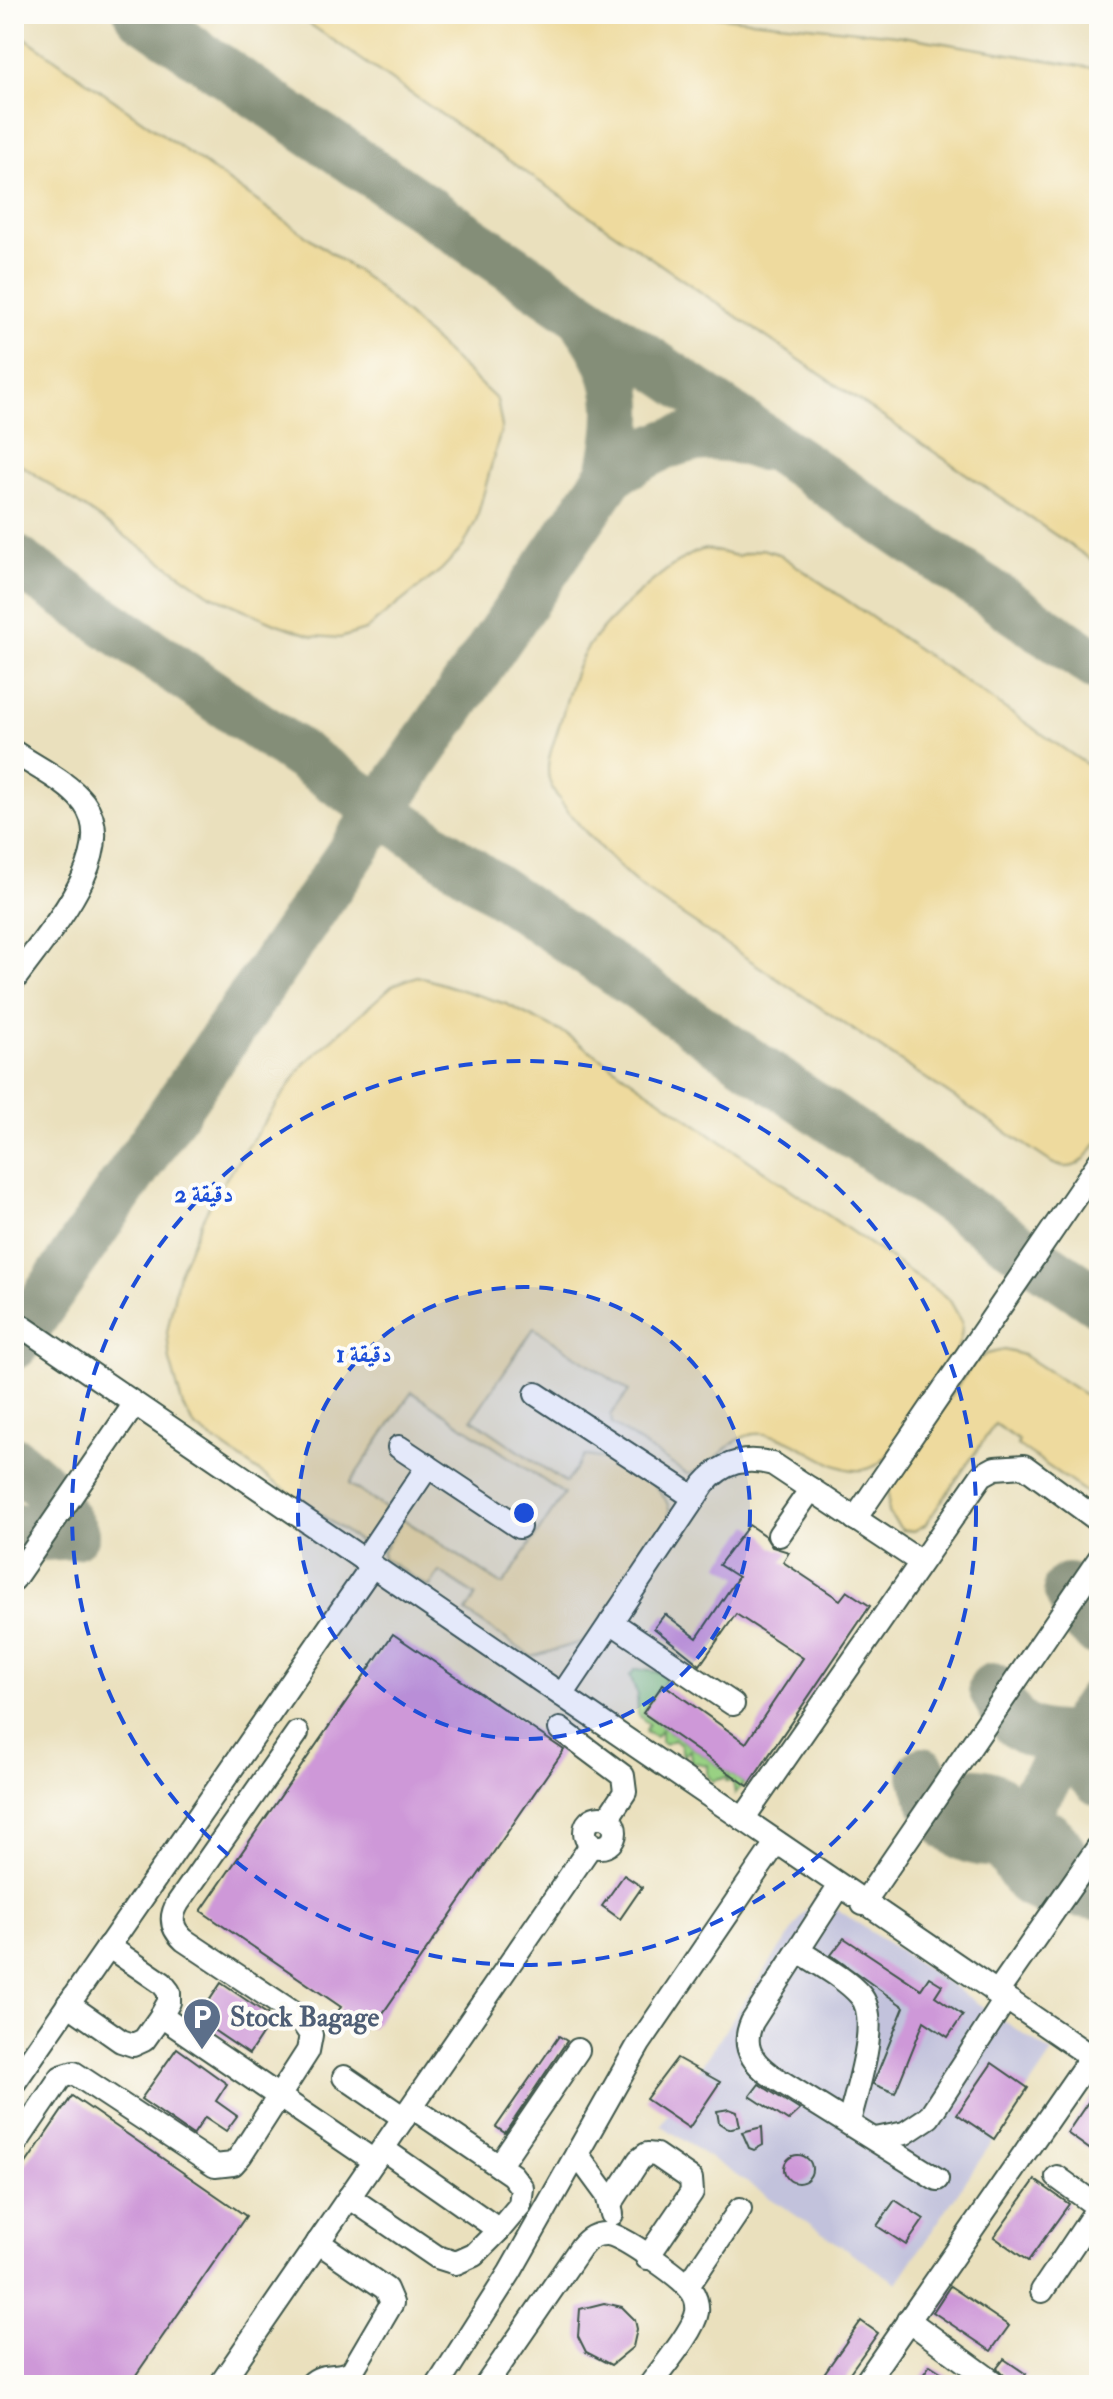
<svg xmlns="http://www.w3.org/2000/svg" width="1113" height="2399" viewBox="0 0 1113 2399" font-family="'IM FELL Double Pica',Amiri,serif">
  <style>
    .industrial { fill: #c2c2dc }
    .green { fill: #99d183; stroke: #5c875c; stroke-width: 2 }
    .sand { fill: #eeda9e; stroke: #868c69; stroke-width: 2 }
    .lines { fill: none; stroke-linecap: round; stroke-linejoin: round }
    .taxiway { stroke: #848e78; stroke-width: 50 }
    .building { fill: #ce98d8 }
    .minor-casing { stroke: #3d5549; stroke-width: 26 }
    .minor { stroke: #fff; stroke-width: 22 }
    .ring { fill: none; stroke: #1d4ed8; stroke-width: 4; stroke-dasharray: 14 10 }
    .labels { text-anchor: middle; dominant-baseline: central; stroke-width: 8; stroke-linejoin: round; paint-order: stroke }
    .service-label { font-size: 28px; font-weight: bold; fill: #4e5e75; stroke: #fdfcf7; text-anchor: start }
    .centre { fill: #1d4ed8; stroke: #fdfcf7; stroke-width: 4 }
    .ring-label { font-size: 24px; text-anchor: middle; font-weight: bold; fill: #1d4ed8; stroke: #fdfcf7; stroke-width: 8; stroke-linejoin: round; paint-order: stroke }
  </style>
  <rect width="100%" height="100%" fill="#fdfcf7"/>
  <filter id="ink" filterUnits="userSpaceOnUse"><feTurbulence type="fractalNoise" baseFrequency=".0125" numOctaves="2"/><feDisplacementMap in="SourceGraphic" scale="16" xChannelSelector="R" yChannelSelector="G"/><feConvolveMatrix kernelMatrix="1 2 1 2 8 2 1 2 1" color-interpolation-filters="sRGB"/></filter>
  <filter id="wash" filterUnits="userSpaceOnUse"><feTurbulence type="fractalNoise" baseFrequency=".006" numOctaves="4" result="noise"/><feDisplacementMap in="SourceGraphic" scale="32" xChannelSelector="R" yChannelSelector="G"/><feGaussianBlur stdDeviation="1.8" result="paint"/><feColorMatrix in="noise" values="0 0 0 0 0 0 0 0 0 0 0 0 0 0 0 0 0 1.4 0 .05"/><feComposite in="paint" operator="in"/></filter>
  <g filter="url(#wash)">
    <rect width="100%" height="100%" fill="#eae0bd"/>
    <path class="industrial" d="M 816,1895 L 1052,2053 L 897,2283 L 661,2125 Z"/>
    <path class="green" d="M 636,1669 L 670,1674 L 643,1713 L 744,1783 L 735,1794 L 733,1782 L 726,1781 L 728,1777 L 712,1781 L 707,1774 L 707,1765 L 691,1762 L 690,1750 L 683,1756 L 681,1745 L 673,1740 L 665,1744 L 661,1742 L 661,1730 L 656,1737 L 645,1732 L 649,1724 L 638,1715 L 637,1694 L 630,1675 Z"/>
    <g class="sand">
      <path d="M 295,14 L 691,14 L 896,35 L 1099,69 L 1099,565 Z"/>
      <path d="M 14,30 L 372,282 L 497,400 L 502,427 L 476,521 L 463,547 L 441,570 L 365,630 L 340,638 L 313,636 L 277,624 L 211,595 L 14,460 Z"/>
      <path d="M 706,549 L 737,556 L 762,549 L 779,554 L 1099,773 L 1099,1140 C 1087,1158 1076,1175 1052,1163 L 645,890 C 622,871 555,806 549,779 C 545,761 554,743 559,726 C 567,701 572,673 586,650 C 601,624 676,554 706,549 Z"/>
      <path d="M 417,976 L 506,1004 L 566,1034 L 949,1299 L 962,1322 C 964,1354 939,1373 921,1395 C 907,1414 904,1437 889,1454 C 848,1502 802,1428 754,1434 C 726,1438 714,1471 687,1474 L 612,1424 L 611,1415 L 629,1391 L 534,1328 L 472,1419 L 566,1483 L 584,1456 C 613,1457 675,1484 669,1519 L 590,1636 L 581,1642 L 532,1657 L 466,1612 L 476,1596 L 440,1572 L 429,1587 L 383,1558 L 382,1552 L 403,1519 L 503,1585 L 564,1494 L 412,1392 L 349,1484 L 387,1509 L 363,1544 L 195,1427 L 183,1407 L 170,1361 L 167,1332 L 179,1273 L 202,1220 L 216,1193 L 304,1064 L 393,985 Z"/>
      <path d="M 1004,1350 L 1023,1355 L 1099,1404 L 1099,1501 L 1017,1445 L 1019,1441 L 995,1424 L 925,1525 L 914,1531 L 902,1530 L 888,1513 L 889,1484 L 973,1364 L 986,1354 Z"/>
    </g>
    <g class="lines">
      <g class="taxiway">
        <path d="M 139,14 L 1099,667"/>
        <path d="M 588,326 C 625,376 624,415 611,474 C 663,442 700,423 760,446"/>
        <path d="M 14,559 L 1099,1302"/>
        <path d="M 14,1345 L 611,474"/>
        <path d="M 14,1461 L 44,1487 L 74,1534 L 43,1536 L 14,1527"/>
        <path d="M 1068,1588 L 1079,1614 L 1099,1633"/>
        <path d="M 993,1688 C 1014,1732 1029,1737 1076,1738 L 1090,1773 L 1099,1781"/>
        <path d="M 923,1772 C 932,1802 941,1831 975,1840 C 989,1844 999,1843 1010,1832 L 1011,1856 L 1028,1881 L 1051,1894 L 1068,1891 L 1096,1895"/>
        <path d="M 933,1803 C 955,1793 982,1786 1003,1804 C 1009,1810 1012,1821 1018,1824 C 1025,1827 1034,1828 1042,1832 C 1064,1844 1069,1868 1068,1891"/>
        <path d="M 1010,1832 L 1099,1703"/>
      </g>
    </g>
    <g id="blocks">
      <g class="building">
        <path d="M 749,1525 L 765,1536 L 772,1547 L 789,1552 L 783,1562 L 840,1600 L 847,1591 L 870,1606 L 748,1786 L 643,1713 L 663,1684 L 746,1743 L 803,1658 L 736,1614 L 700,1665 L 654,1628 L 665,1614 L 697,1638 L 738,1577 L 719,1565 Z"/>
        <path d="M 393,1634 L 564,1750 L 372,2029 L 353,2016 L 343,2029 L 331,2021 L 341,2007 L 201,1911 Z"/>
        <path d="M 624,1875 L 642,1887 L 620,1919 L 602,1906 Z"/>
        <path d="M 844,1938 L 921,1989 L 929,1977 L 942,1985 L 935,1996 L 963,2015 L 948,2037 L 924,2021 L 895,2093 L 873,2084 L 904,2007 L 831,1955 Z"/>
        <path d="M 221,1983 L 273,2018 L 249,2054 L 197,2019 Z"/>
        <path d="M 559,2036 L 567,2041 L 505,2133 L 496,2127 Z"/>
        <path d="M 177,2048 L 227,2084 L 216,2101 L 237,2116 L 226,2131 L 205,2117 L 193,2135 L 141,2099 Z"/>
        <path d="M 677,2058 L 720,2082 L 689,2128 L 646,2099 Z"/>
        <path d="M 992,2063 L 1028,2088 L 994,2139 L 957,2114 Z"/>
        <path d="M 759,2084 L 762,2086 L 800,2110 L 788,2121 L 750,2096 Z"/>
        <path d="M 1099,2086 L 1099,2156 L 1067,2133 Z"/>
        <path d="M 72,2096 L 246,2216 L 129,2385 L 14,2385 L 14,2181 Z"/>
        <path d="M 729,2109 L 737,2112 L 740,2126 L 728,2129 L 719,2123 L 717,2111 Z"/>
        <path d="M 762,2127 L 763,2145 L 754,2150 L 749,2148 L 742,2132 Z"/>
        <circle cx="798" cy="2169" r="14"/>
        <path d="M 1035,2180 L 1069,2204 L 1028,2261 L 994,2237 Z"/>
        <path d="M 895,2200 L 924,2219 L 906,2245 L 877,2226 Z"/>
        <path d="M 950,2286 L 1009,2326 L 991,2351 L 933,2312 Z"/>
        <path d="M 604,2303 L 622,2307 L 635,2320 L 637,2329 L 633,2347 L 611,2365 L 586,2352 L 578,2336 L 580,2309 Z"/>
        <path d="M 861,2321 L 878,2333 L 841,2385 L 816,2385 Z"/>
        <path d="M 1004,2359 L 1026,2374 L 1018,2385 L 1011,2383 L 997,2368 Z"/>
        <path d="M 930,2365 L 961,2385 L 916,2385 Z"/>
      </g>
    </g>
  </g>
  <g filter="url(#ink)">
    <use href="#blocks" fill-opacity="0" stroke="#3d5549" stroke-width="2"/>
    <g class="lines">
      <g class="minor-casing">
        <g id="minor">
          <path d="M 14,752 C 36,767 67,781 84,803 C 122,854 44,937 14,980"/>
          <path d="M 14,1321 L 1099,2062"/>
          <path d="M 536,1394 L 695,1498"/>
          <path d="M 399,1447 L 519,1527"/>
          <path d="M 855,1519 L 1099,1162"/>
          <path d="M 779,1535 L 811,1489"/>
          <path d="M 364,1561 L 428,1466"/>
          <path d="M 14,1579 L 134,1405"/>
          <path d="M 611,1622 L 733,1704"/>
          <path d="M 562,1695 L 704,1484 C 723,1462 745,1456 773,1464 L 919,1561"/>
          <path d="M 560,1729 L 623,1776 L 625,1792 L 607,1819"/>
          <circle cx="600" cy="1832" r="15"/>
          <path d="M 743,1819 L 982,1475 L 995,1468 L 1024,1466 L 1099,1521"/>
          <path d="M 839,1887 L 752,2022 C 742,2044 750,2060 769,2074 L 937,2179"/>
          <path d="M 863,1904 L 1099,1559"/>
          <path d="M 799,1951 C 818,1964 844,1977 860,1995 C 882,2019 856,2091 849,2122"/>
          <path d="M 996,1994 L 1099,1846"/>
          <path d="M 68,2004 L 121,2041 L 133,2045 L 144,2040 L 161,2016 L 169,2002 L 169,1992 L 162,1983 L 108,1946"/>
          <path d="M 161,2016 L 374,2161"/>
          <path d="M 344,2077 L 404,2118"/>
          <path d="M 14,2083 L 372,1566"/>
          <path d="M 876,2139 L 905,2133 L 929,2117 L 1005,2000"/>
          <path d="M 14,2146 L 61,2077 L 74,2073 L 215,2166 L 233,2164 L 241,2155 L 308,2051 L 311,2035 L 298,2016 L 184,1940 C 172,1929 169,1918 178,1903 L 297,1733"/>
          <path d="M 383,2149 L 499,2230"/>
          <path d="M 577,2154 L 607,2195 L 612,2214"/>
          <path d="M 499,2166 L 578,2050"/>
          <path d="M 1057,2177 L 1098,2207"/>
          <path d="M 349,2197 L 437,2257 L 456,2263 L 474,2255 L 499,2230 L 520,2205 L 522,2188 L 512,2175 L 412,2107"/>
          <path d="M 610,2205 L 639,2160 L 647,2154 L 656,2155 L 691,2179 L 692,2192 L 647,2258"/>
          <path d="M 688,2286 L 740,2209"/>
          <path d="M 1042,2291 L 1099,2206"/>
          <path d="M 908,2320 L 997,2385"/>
          <path d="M 220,2385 L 592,1844"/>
          <path d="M 310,2385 C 323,2371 339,2380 352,2371 L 392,2303 L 386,2289 L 318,2242"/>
          <path d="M 438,2385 L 510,2272 L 639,2044 L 776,1843"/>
          <path d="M 486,2385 L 581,2247 C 588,2238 596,2233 608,2234 C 623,2236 680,2276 690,2289 C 695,2295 698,2304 697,2312 C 694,2331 662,2368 650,2385"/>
          <path d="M 864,2385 L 1091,2057"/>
        </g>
      </g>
      <use href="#minor" class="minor"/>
    </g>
  </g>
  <circle cx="524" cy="1513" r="226" fill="#1d4ed8" fill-opacity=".12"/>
  <g class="ring">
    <circle cx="524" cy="1513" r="226"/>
    <circle cx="524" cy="1513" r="452"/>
  </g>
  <defs>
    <g id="parking-pin" transform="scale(2)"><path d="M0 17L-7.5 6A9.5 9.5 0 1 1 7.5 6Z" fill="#5c6f8a" stroke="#fdfcf7"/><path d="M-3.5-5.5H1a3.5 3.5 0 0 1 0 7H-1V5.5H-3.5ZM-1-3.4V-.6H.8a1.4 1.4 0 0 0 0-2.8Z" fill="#fff"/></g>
  </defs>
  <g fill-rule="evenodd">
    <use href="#parking-pin" x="202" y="2017"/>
  </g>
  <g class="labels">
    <g class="service-label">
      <text x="230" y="2017">Stock Bagage</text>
    </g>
  </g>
  <circle cx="524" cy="1513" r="12" class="centre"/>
  <g class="ring-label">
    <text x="204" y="1202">2 دقيقة</text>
    <text x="364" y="1362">1 دقيقة</text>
  </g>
  <rect width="1113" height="2399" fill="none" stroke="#fdfcf7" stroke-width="48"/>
</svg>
